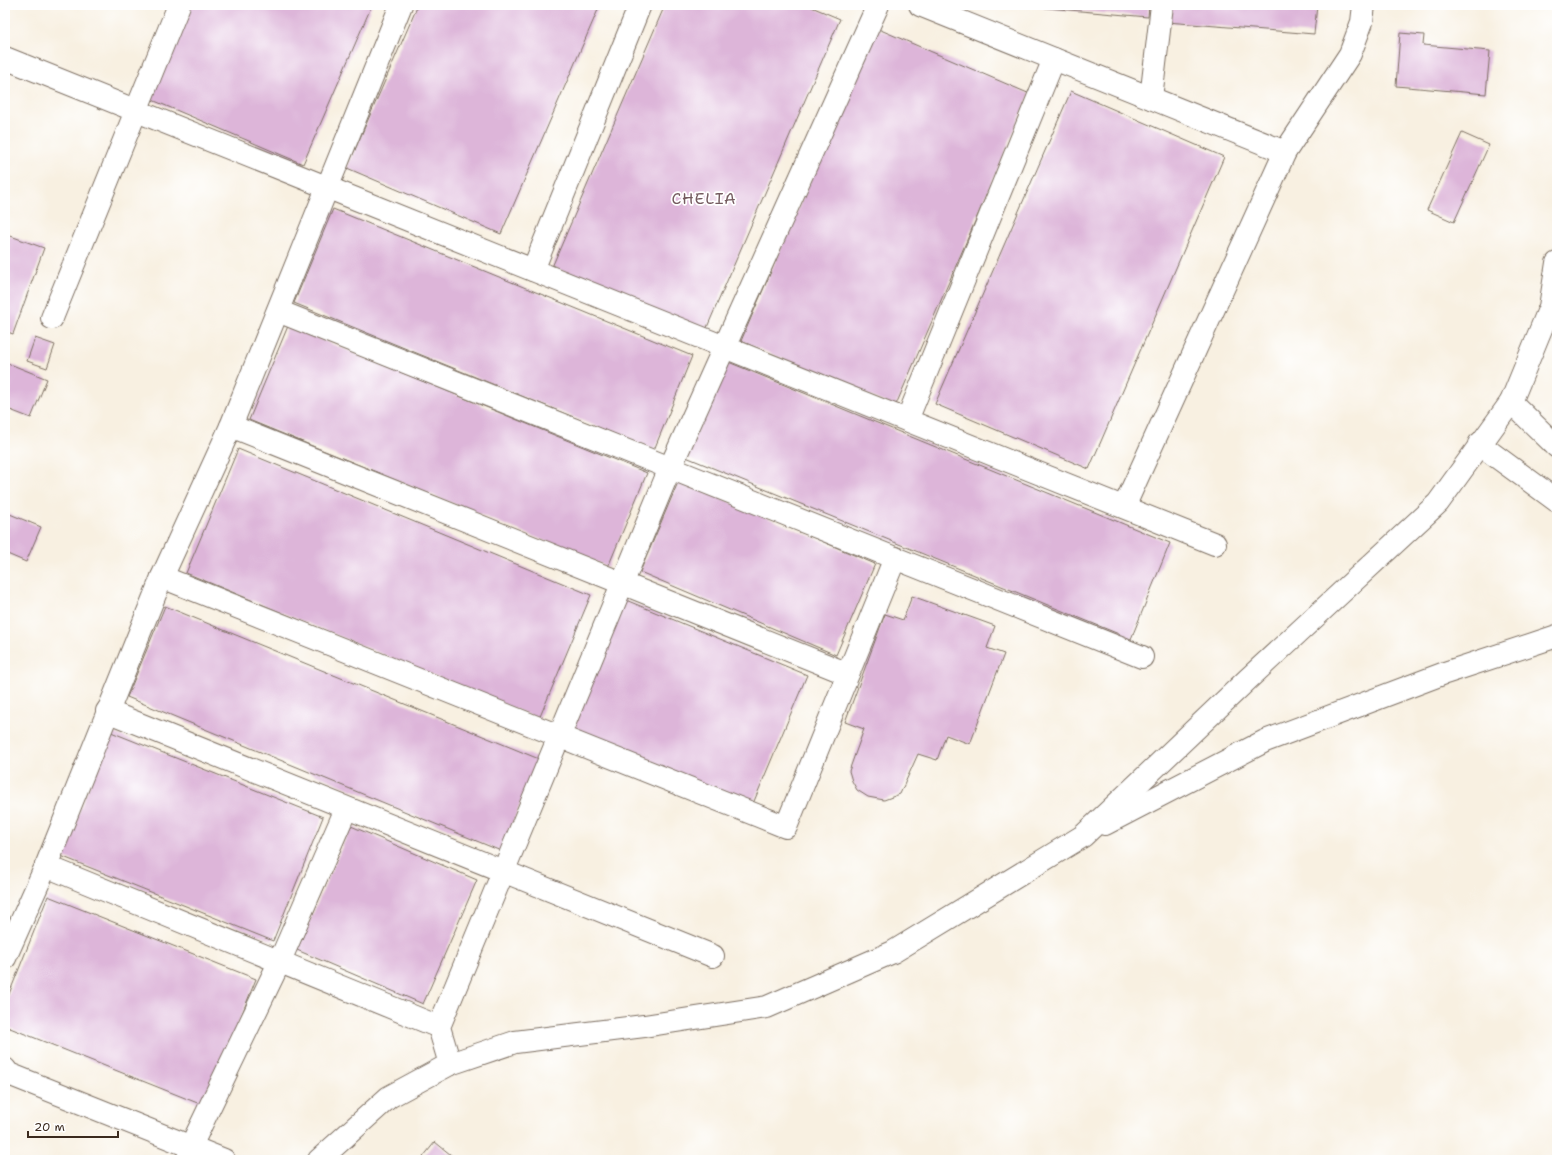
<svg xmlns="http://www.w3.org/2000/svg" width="1562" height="1165" viewBox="0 0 1562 1165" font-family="'Shantell Sans',sans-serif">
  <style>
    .building { fill: #ddb5d9 }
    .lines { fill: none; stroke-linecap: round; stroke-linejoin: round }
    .minor-casing { stroke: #7d6f62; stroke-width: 24 }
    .major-casing { stroke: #7d6f62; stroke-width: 24 }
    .minor { stroke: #fff; stroke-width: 22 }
    .major { stroke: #fff; stroke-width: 22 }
    .labels { text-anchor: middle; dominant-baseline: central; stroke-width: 3.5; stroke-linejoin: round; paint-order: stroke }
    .quarter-label { font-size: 16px; letter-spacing: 1px; fill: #745b5f; stroke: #fff }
  </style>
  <rect width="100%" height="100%" fill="#fff"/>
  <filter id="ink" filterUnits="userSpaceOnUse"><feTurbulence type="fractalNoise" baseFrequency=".025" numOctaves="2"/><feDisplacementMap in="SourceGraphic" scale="8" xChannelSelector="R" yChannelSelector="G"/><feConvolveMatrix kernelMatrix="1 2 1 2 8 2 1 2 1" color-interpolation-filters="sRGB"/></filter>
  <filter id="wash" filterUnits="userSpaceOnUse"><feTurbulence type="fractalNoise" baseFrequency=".012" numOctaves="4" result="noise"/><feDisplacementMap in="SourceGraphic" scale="16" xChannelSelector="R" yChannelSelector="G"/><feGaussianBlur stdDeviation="0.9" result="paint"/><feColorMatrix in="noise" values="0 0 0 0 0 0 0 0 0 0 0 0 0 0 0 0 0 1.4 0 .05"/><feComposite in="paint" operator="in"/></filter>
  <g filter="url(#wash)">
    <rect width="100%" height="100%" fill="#f8f0e1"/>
    <g id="blocks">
      <g class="building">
        <path d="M 190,5 L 372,5 L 303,164 L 150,99 Z"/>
        <path d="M 418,5 L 600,5 L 501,234 L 347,168 Z"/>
        <path d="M 665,5 L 807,5 L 840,19 L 705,332 L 552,267 Z"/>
        <path d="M 1013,5 L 1149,5 L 1148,17 Z"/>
        <path d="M 1168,5 L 1317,5 L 1314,34 L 1167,22 Z"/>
        <path d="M 876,28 L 1030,94 L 895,407 L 741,341 Z"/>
        <path d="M 1400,33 L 1424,35 L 1423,45 L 1490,51 L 1486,94 L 1396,86 Z"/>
        <path d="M 1071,91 L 1224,157 L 1089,469 L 935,404 Z"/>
        <path d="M 1462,133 L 1489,145 L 1454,222 L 1427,210 Z"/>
        <path d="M 333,209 L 692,356 L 654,450 L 294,303 Z"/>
        <path d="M 5,234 L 44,248 L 13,334 L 5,331 Z"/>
        <path d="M 288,326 L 647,473 L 608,567 L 249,420 Z"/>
        <path d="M 35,338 L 55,345 L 47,368 L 27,361 Z"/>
        <path d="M 726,361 L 1170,543 L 1131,639 L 686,457 Z"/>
        <path d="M 5,362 L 47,379 L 31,418 L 5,408 Z"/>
        <path d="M 238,449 L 591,595 L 539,719 L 186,573 Z"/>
        <path d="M 679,480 L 875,564 L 836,655 L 640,572 Z"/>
        <path d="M 5,512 L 41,527 L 26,562 L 5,553 Z"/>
        <path d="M 912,596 L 995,626 L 987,648 L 1004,654 L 970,744 L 946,735 L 937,760 L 918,754 L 900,794 L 884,800 L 868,797 L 857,790 L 852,781 L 849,771 L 864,729 L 845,722 L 885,614 L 903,620 Z"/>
        <path d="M 621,598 L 807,675 L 752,806 L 567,729 Z"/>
        <path d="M 165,606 L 539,759 L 501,851 L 127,697 Z"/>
        <path d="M 111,732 L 323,817 L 273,941 L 61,856 Z"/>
        <path d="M 351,826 L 477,880 L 423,1004 L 297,950 Z"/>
        <path d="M 48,896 L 256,979 L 205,1106 L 5,1026 L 5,1004 Z"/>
        <path d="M 435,1142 L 456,1159 L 456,1160 L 426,1160 L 423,1157 Z"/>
      </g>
    </g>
  </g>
  <g filter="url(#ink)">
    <use href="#blocks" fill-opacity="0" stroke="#7d6f62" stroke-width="1"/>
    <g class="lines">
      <g class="minor-casing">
        <g id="minor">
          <path d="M 920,5 L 1285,152"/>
          <path d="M 5,58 L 1215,544"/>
          <path d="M 1151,98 L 1162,5"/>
          <path d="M 533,270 L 640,5"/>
          <path d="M 278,311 L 1142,657"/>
          <path d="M 52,318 L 179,5"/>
          <path d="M 907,420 L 1054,59"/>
          <path d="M 231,426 L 848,674"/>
          <path d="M 1124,507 L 1285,152 L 1350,54 L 1362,22 L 1364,5"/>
          <path d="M 162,577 L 786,827 L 895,558"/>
          <path d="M 107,711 L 713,956"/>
          <path d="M 46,866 L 439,1027"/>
          <path d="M 5,958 L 46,866 L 162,577 L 231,426 L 401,5"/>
          <path d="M 450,1064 L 439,1027 L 670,468 L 878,5"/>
          <path d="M 5,1069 L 9,1074 L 224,1160"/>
          <path d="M 188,1160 L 191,1146 L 279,963 L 346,809"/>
        </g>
      </g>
      <g class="major-casing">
        <g id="major">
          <path d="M 1511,402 L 1557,447"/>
          <path d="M 1479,444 L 1557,501"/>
          <path d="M 1105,824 L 1265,741 L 1445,673 L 1557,636"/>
          <path d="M 319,1160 L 389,1097 L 450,1064 L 515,1042 L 644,1026 L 767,1007 L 893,952 L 1083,836 L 1248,679 L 1438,503 L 1511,402 L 1550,307 L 1557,263"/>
        </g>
      </g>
      <use href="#minor" class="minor"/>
      <use href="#major" class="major"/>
    </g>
  </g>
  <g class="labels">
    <g class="quarter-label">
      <text x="704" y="198">CHELIA</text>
    </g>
  </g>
  <rect width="1562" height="1165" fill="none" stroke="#fff" stroke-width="20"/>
  <path d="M28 1131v6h90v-6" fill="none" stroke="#3b2a1e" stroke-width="2"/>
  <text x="34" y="1131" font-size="12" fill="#3b2a1e" stroke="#ffffff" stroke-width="3" paint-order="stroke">20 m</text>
</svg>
